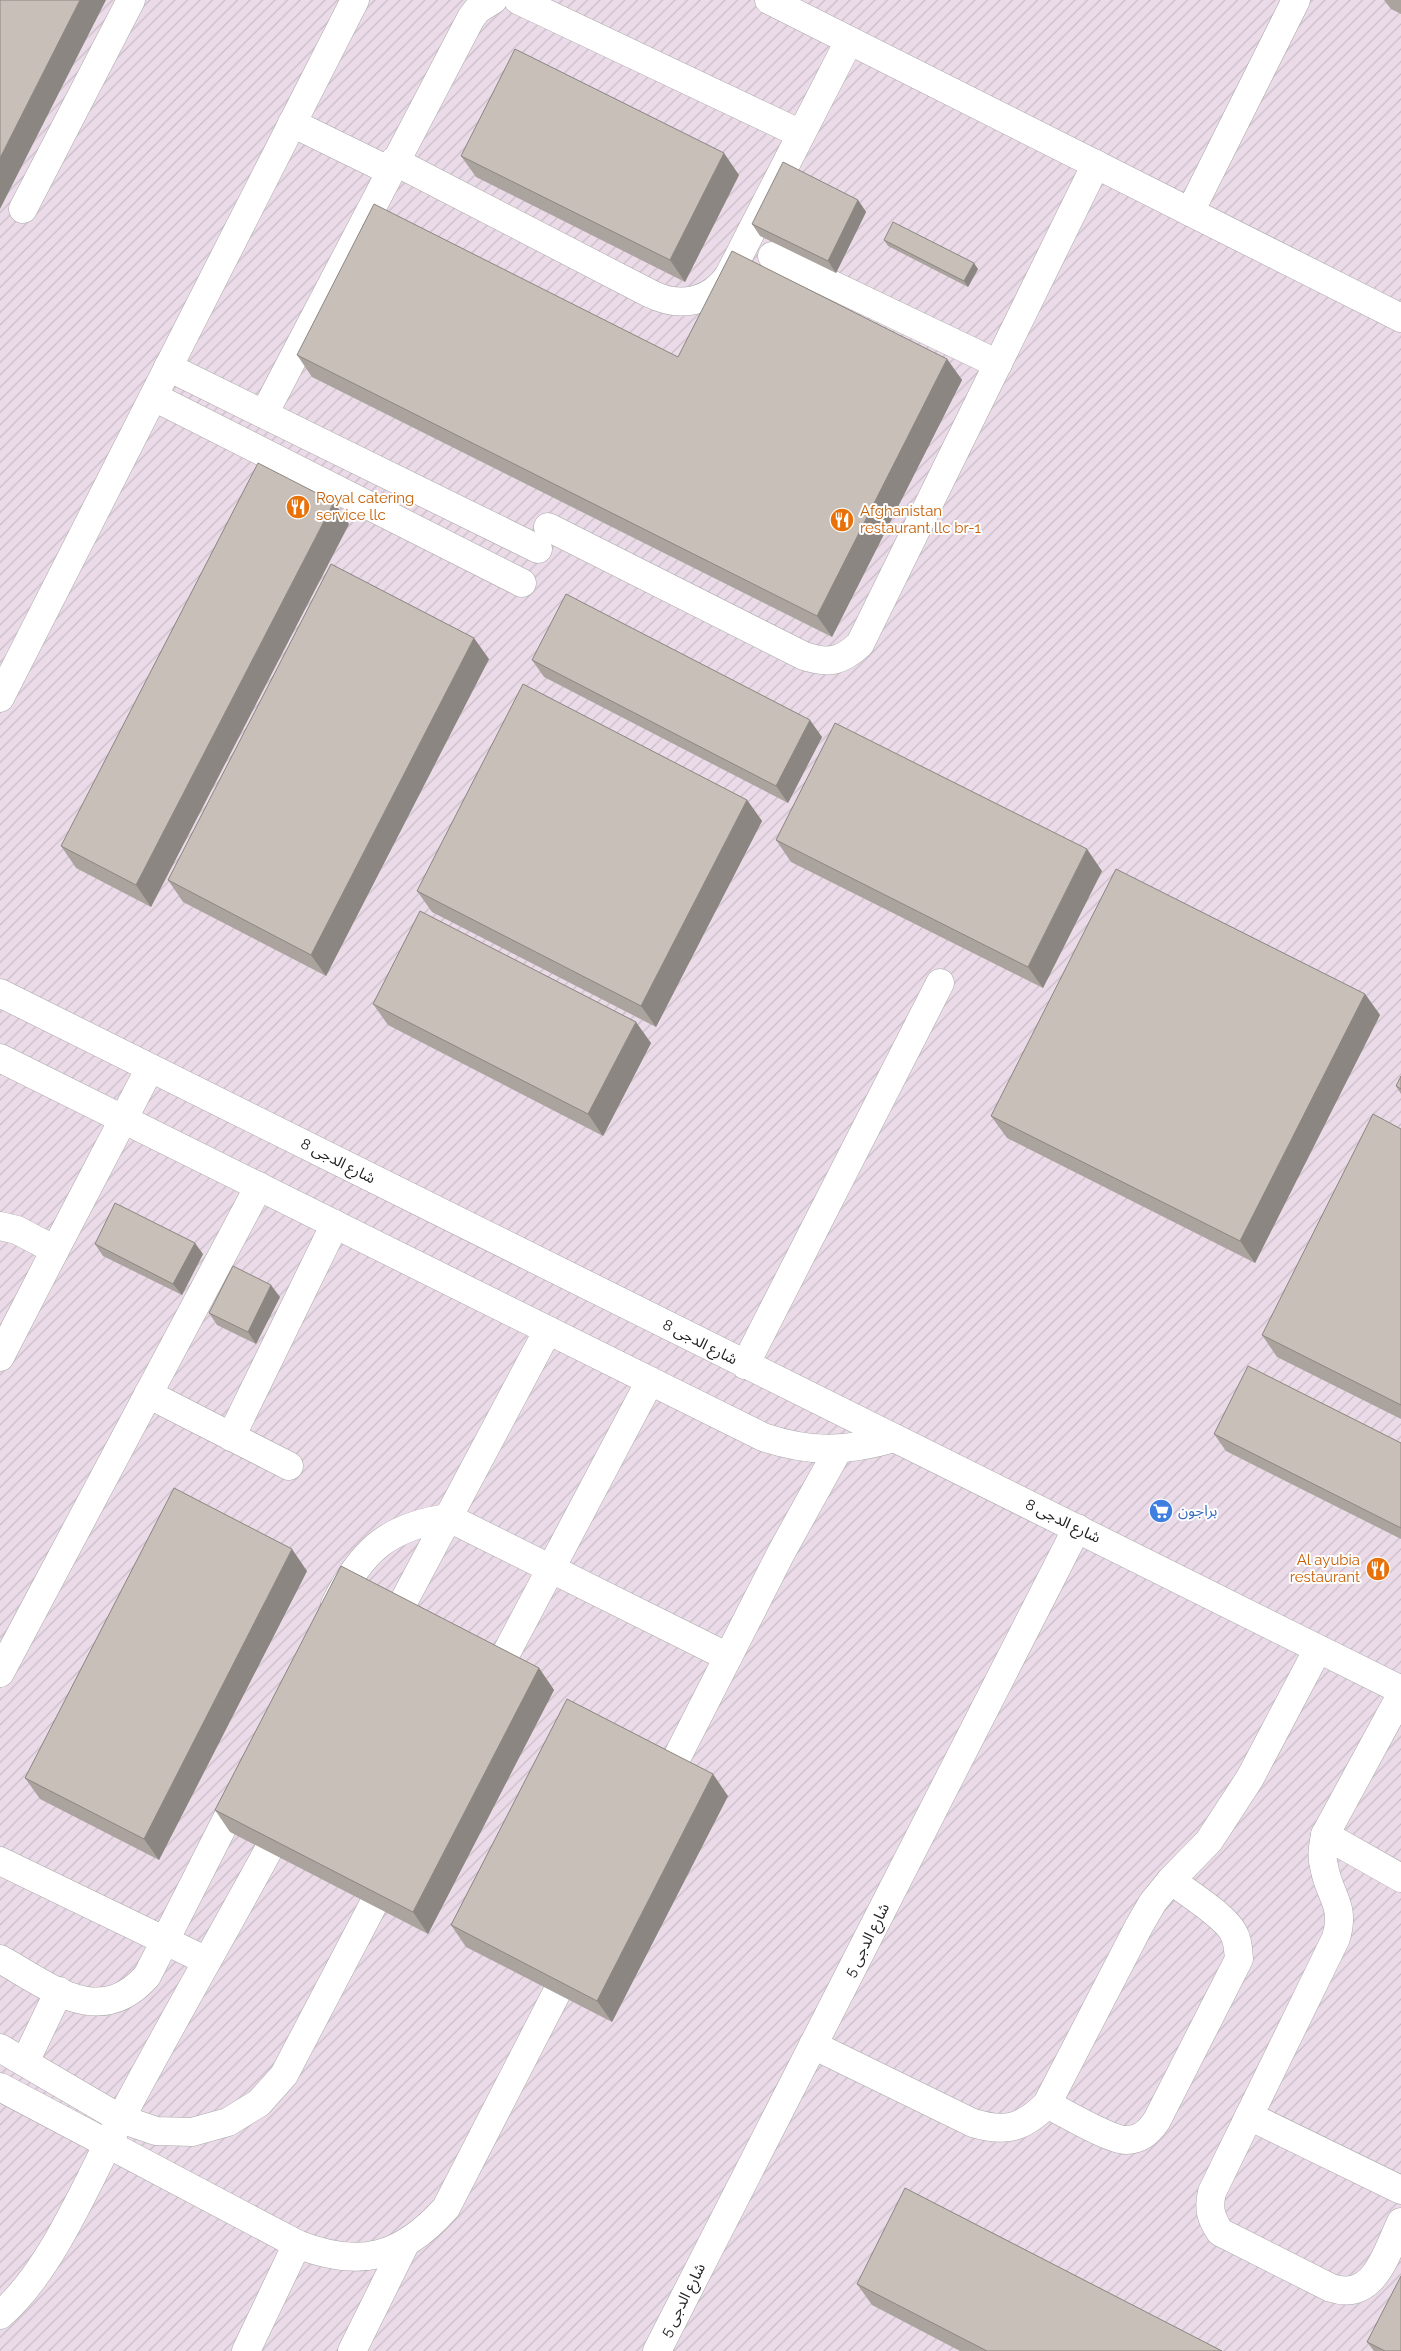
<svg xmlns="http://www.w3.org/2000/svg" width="1401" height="2351" viewBox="0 0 1401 2351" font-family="Raleway,'Noto Sans Arabic',sans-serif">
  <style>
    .industrial { fill: url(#industrial-furrows) }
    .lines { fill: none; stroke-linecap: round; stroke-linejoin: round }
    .minor-casing { stroke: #a9a9a9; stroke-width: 29 }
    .minor { stroke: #fff; stroke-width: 28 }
    .wall { fill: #aba49e }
    .shaded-wall { fill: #8b8681 }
    .building { fill: #c7bfb8; stroke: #8b8681 }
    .labels { text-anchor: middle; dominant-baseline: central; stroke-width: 4; stroke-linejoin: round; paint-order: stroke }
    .food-label { font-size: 15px; fill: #c56008; stroke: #fff; text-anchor: start }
    .street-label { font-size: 15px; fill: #222; stroke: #fff }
    .shop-label { font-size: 15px; fill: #366cbe; stroke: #fff; text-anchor: start }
  </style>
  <defs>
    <pattern id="industrial-furrows" width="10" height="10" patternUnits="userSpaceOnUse" patternTransform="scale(1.25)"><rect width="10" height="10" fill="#ebdbe8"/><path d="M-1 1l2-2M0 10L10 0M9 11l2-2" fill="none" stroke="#c9bcc7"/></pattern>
  </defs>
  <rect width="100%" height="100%" fill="#f2efe9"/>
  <rect class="industrial" x="0" y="0" width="1401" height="2351"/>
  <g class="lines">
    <g class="minor-casing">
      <g id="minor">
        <path d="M 518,0 L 801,134"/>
        <path d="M 769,0 L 1401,318"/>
        <path d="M 292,123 L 390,171"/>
        <path d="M 394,161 L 651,294 C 680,308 710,303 729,275 L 849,41"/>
        <path d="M 23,209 L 131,0"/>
        <path d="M 1190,212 L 1296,0"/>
        <path d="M 772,256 L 998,364"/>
        <path d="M 168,367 L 538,549"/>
        <path d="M 154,397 L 522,583"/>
        <path d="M 264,414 L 471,18 L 477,10 L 493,0"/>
        <path d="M 548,527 L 804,656 C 828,664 841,662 860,644 L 1096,164"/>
        <path d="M 0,698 L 355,0"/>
        <path d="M 0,993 L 1401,1690"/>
        <path d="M 0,1058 L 763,1437 C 811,1453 846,1452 894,1438"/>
        <path d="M 0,1226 L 17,1230 L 55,1250 L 0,1357"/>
        <path d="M 55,1250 L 150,1068"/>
        <path d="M 745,1365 L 940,983"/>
        <path d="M 148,1394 L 289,1466"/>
        <path d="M 231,1437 L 335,1224"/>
        <path d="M 335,1604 C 362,1550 389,1526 449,1518 L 728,1657"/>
        <path d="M 399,1610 L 548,1330"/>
        <path d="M 501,1663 L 650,1381"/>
        <path d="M 0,1673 L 259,1186"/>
        <path d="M 672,1767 L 781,1553 L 838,1450"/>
        <path d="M 1325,1835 L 1401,1695"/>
        <path d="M 0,1861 L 207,1961"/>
        <path d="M 1401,1878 L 1325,1835 C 1323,1846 1321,1856 1324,1866 C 1329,1897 1346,1904 1336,1938 L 1212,2192 C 1208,2209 1211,2218 1220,2232 L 1331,2288 C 1375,2302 1386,2253 1401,2222"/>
        <path d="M 0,1959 C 49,1986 99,2030 147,1976 L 242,1789"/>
        <path d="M 813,2045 L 973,2123 C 1006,2133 1023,2128 1047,2104 L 1139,1926 L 1153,1902 L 1171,1880 L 1209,1841 L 1250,1778 L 1318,1649"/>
        <path d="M 0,2048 L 121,2119 L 156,2131 L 192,2132 L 228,2122 L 259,2103 L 284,2075 L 373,1905"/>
        <path d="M 25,2062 L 59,1991"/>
        <path d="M 0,2087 L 297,2244 C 360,2269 401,2258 446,2208 L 556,1994"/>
        <path d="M 1047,2104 C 1063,2112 1110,2140 1126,2140 C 1141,2140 1150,2131 1157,2120 L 1239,1959 C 1238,1949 1238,1940 1233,1932 C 1224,1915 1187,1893 1171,1880"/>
        <path d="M 1249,2116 L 1401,2190"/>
        <path d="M 0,2315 C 51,2272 89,2179 120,2120 C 168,2029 219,1941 268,1851"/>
        <path d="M 246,2351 L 297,2244"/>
        <path d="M 352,2351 L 405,2244"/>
        <path d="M 657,2351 L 1077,1528"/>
      </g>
    </g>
    <use href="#minor" class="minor"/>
  </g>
  <g class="wall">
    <path d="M 1384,0 L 1401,0 L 1401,14 L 1391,9 Z"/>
    <path d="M 461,156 L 739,175 L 685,282 L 476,177 Z"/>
    <path d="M 858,200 L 866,212 L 836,273 L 760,236 L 752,224 Z"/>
    <path d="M 884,240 L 978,269 L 968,287 L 888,246 Z"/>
    <path d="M 297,355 L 947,359 L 962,380 L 832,637 L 312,377 Z"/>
    <path d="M 349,524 L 151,907 L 76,868 L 61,846 Z"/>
    <path d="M 489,659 L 326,976 L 183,902 L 168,880 Z"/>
    <path d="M 532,660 L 822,737 L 788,803 L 544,677 Z"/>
    <path d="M 747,800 L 762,821 L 656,1027 L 432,912 L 417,891 Z"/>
    <path d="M 776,840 L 1102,871 L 1043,988 L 791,862 Z"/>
    <path d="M 1365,994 L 1380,1015 L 1255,1263 L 1007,1138 L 991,1116 Z"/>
    <path d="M 373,1004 L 651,1043 L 603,1136 L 388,1025 Z"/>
    <path d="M 1401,1076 L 1401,1094 L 1396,1086 Z"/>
    <path d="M 1401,1129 L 1401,1419 L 1277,1357 L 1262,1335 Z"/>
    <path d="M 95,1244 L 203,1254 L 182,1295 L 103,1256 Z"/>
    <path d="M 280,1297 L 256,1344 L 217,1325 L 209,1313 Z"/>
    <path d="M 1214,1434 L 1401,1443 L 1401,1539 L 1226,1451 Z"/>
    <path d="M 307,1571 L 159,1860 L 40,1799 L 25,1778 Z"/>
    <path d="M 539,1668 L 554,1690 L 428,1934 L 230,1832 L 215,1810 Z"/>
    <path d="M 728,1796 L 612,2022 L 466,1947 L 451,1925 Z"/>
    <path d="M 857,2284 L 1222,2351 L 960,2351 L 872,2305 Z"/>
    <path d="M 1367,2342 L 1401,2351 L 1374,2351 Z"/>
  </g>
  <g class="shaded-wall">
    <path d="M 80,0 L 106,0 L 0,209 L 0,158 Z"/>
    <path d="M 724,153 L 739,175 L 685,282 L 670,260 Z"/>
    <path d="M 858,200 L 866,212 L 836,273 L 828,261 Z"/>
    <path d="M 974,263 L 978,269 L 968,287 L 964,281 Z"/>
    <path d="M 947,359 L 962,380 L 832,637 L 817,616 Z"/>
    <path d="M 334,502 L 349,524 L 151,907 L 136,885 Z"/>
    <path d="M 474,638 L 489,659 L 326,976 L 311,955 Z"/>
    <path d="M 810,720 L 822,737 L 788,803 L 776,786 Z"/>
    <path d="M 747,800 L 762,821 L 656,1027 L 641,1006 Z"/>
    <path d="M 1087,849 L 1102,871 L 1043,988 L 1028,967 Z"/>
    <path d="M 1365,994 L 1380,1015 L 1255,1263 L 1240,1241 Z"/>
    <path d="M 636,1022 L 651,1043 L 603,1136 L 588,1114 Z"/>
    <path d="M 195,1243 L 203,1254 L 182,1295 L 173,1284 Z"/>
    <path d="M 271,1285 L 280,1297 L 256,1344 L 248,1332 Z"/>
    <path d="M 292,1549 L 307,1571 L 159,1860 L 144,1839 Z"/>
    <path d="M 539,1668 L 554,1690 L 428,1934 L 413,1912 Z"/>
    <path d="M 713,1774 L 728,1796 L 612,2022 L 597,2001 Z"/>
  </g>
  <g class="building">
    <path d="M 0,0 L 80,0 L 0,158 Z"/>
    <path d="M 515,49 L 724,153 L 670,260 L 461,156 Z"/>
    <path d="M 783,162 L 858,200 L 828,261 L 752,224 Z"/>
    <path d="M 374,204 L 678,357 L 732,251 L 947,359 L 817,616 L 297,355 Z"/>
    <path d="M 893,222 L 974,263 L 964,281 L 884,240 Z"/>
    <path d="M 258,463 L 334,502 L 136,885 L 61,846 Z"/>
    <path d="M 331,564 L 474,638 L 311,955 L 168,880 Z"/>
    <path d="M 566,594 L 810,720 L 776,786 L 532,660 Z"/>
    <path d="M 523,684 L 747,800 L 641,1006 L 417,891 Z"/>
    <path d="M 835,723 L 1087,849 L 1028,967 L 776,840 Z"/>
    <path d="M 1116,869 L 1365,994 L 1240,1241 L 991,1116 Z"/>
    <path d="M 420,911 L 636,1022 L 588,1114 L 373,1004 Z"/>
    <path d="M 1401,1076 L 1401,1089 L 1396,1086 Z"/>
    <path d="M 1373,1114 L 1401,1129 L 1401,1405 L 1262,1335 Z"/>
    <path d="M 115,1203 L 195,1243 L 173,1284 L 95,1244 Z"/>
    <path d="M 233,1266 L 271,1285 L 248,1332 L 209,1313 Z"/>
    <path d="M 1248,1366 L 1401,1443 L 1401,1528 L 1214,1434 Z"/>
    <path d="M 174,1488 L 292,1549 L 144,1839 L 25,1778 Z"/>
    <path d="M 341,1566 L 539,1668 L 413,1912 L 215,1810 Z"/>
    <path d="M 567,1699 L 713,1774 L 597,2001 L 451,1925 Z"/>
    <path d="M 905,2188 L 1222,2351 L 987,2351 L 857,2284 Z"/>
    <path d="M 1401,2276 L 1401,2351 L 1385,2351 L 1367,2342 Z"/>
  </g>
  <defs>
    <g id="restaurant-disc" transform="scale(1.25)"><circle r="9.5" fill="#e8710a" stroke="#fff"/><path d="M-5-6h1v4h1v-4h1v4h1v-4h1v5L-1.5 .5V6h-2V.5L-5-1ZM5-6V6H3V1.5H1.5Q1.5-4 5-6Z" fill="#fff"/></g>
    <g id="supermarket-disc" transform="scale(1.25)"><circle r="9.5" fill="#3f7fe0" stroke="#fff"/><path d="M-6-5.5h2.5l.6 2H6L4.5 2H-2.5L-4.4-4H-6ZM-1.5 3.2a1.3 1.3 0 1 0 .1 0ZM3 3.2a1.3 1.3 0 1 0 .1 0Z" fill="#fff"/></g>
  </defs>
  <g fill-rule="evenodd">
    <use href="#restaurant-disc" x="298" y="507"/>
    <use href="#restaurant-disc" x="842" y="520"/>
    <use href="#supermarket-disc" x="1161" y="1511"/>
    <use href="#restaurant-disc" x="1378" y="1569"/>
  </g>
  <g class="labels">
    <g class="food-label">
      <text x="316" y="498">Royal catering<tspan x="316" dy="17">service llc</tspan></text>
      <text x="860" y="511">Afghanistan<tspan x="860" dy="17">restaurant llc br-1</tspan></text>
      <text x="1360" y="1560" text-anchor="end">Al ayubia<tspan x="1360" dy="17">restaurant</tspan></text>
    </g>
    <g class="street-label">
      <text transform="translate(338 1161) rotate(27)">شارع الدجى 8</text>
      <text transform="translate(700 1342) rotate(27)">شارع الدجى 8</text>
      <text transform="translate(1063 1521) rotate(26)">شارع الدجى 8</text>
      <text transform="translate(867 1940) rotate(-63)">شارع الدجى 5</text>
      <text transform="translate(683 2300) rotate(-63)">شارع الدجى 5</text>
    </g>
    <g class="shop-label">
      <text x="1178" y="1511">براجون</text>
    </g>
  </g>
</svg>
